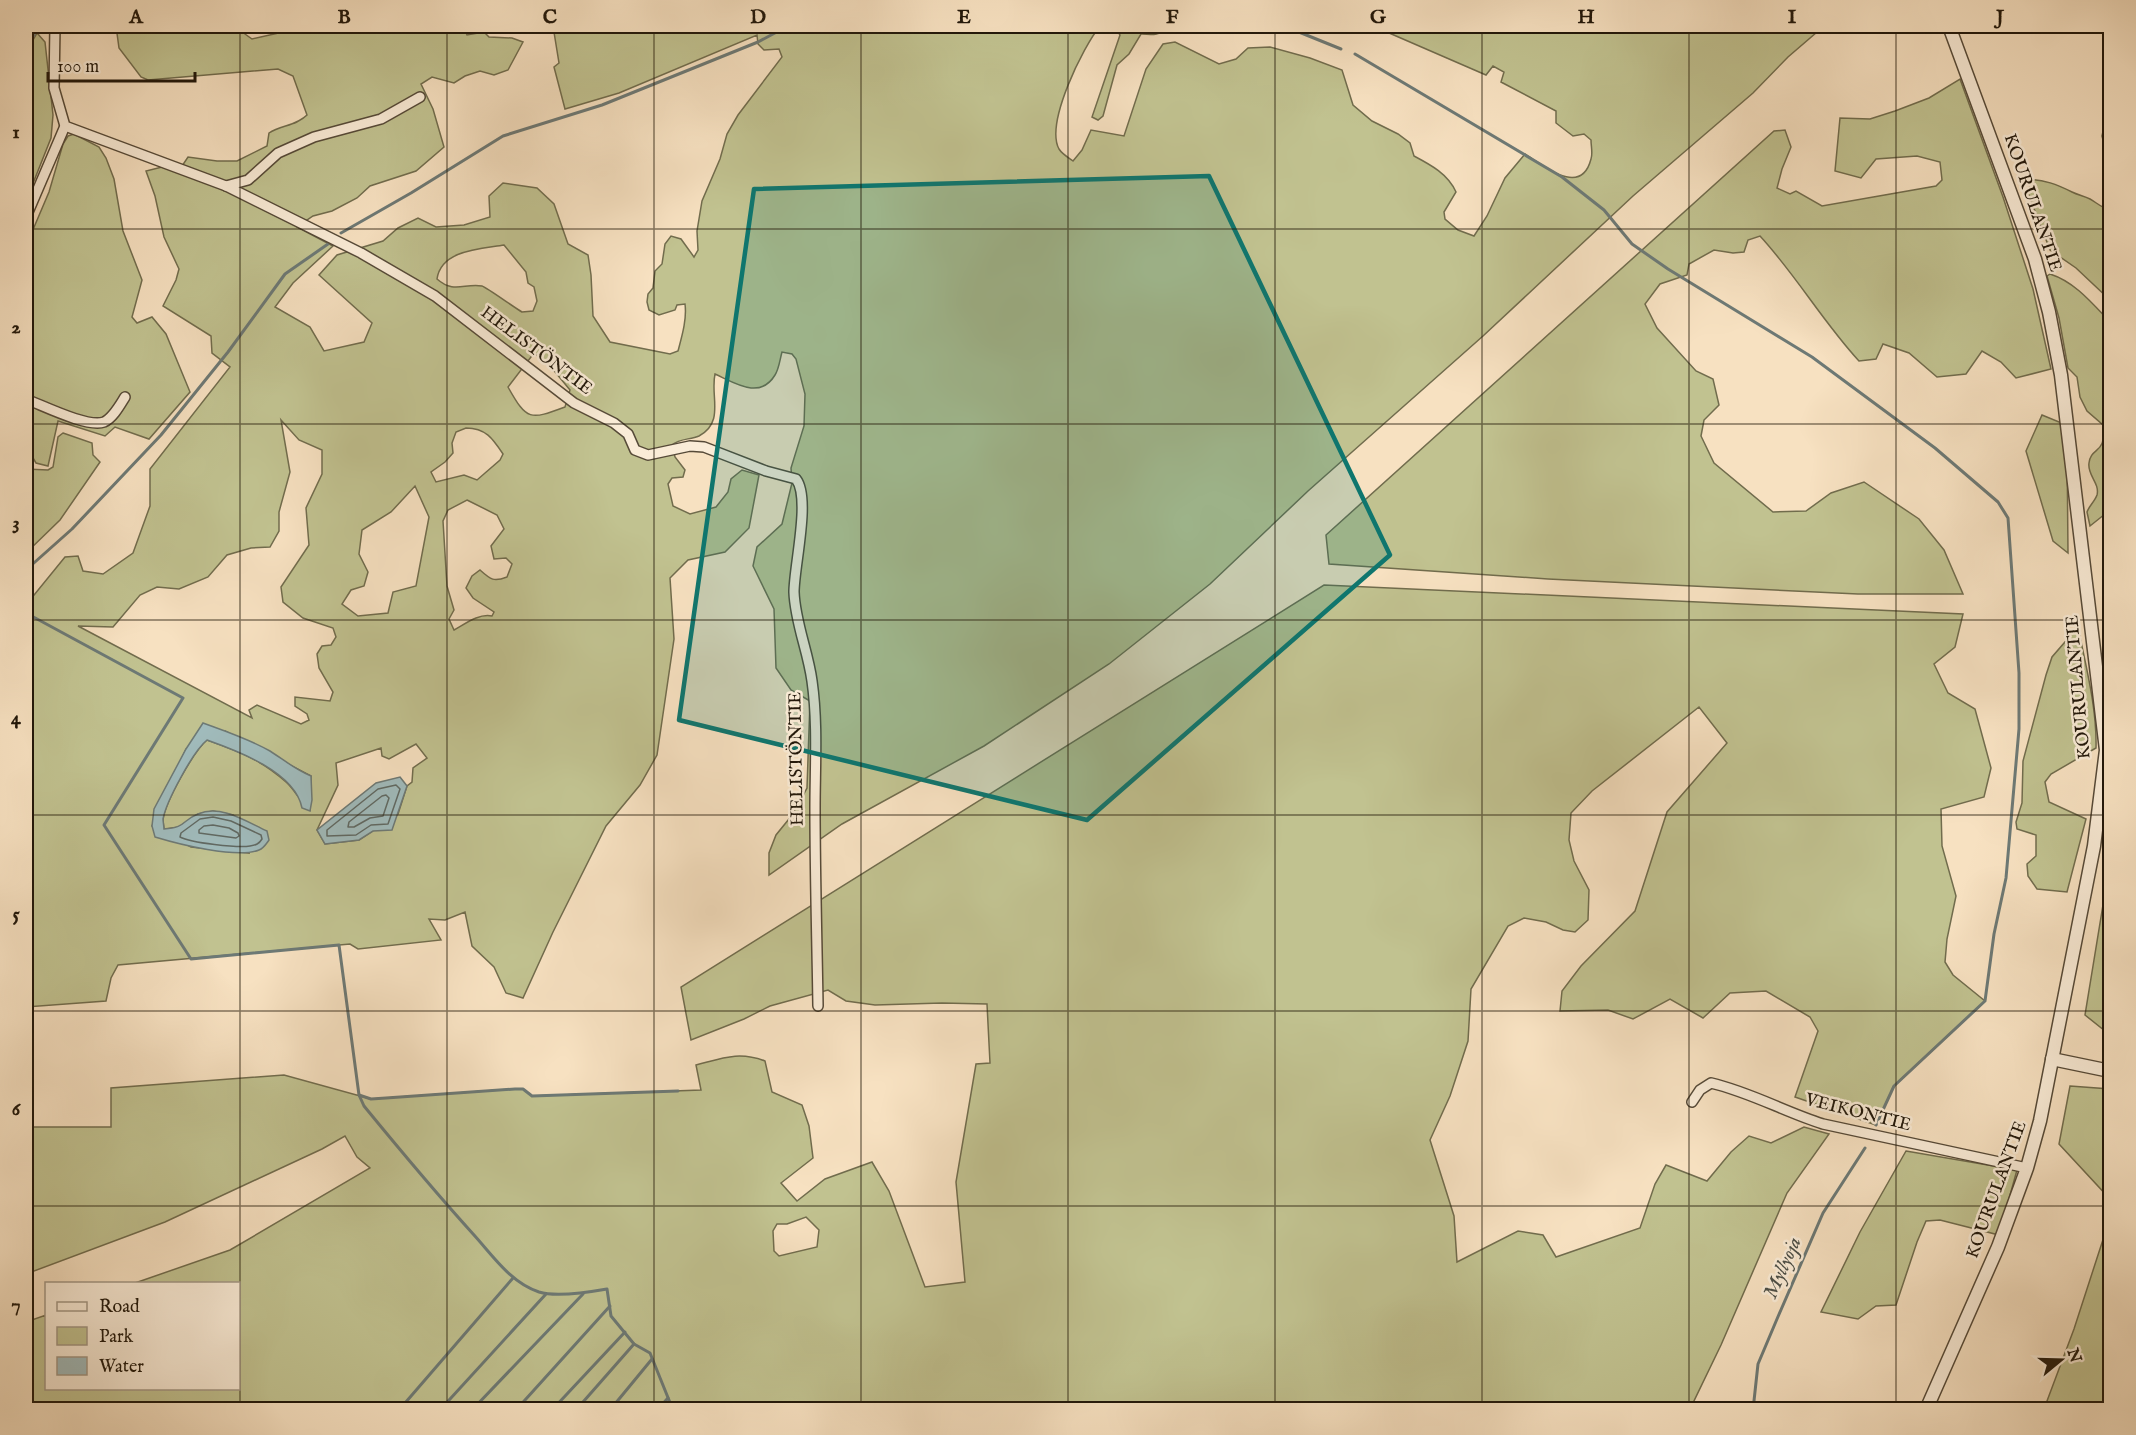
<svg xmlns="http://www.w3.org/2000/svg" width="2136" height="1435" viewBox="0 0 2136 1435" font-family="'IM FELL English',serif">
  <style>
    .green { fill: #c1c290; stroke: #716c4d; stroke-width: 1.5; fill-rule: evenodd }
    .water { fill: #a0bbbc; stroke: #6d7975; stroke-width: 1.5 }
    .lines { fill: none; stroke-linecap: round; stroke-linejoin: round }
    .shore { stroke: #606963; stroke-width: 1.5 }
    .stream { stroke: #6d7975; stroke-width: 3 }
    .minor-casing { stroke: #564a38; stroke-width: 12 }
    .tertiary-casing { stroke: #564a38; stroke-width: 15 }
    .minor { stroke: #faecd7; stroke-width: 9 }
    .tertiary { stroke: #faecd7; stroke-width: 12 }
    .marked { fill: #0f766e; fill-opacity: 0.2; stroke: #0f766e; stroke-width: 4.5; stroke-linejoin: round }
    .grid { fill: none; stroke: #21170a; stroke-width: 1.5; stroke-opacity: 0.55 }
    .labels { text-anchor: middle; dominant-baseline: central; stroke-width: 5; stroke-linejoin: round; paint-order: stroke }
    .street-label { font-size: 18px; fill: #21170a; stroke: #faecd7 }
    .water-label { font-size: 20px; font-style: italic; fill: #4d5048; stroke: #faecd7 }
    .neatline { fill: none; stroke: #21170a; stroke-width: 2 }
    .grid-label { font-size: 20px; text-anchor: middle; font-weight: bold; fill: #21170a }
  </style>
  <rect width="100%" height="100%" fill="#f7e1c1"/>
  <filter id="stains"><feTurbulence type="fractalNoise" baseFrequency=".00333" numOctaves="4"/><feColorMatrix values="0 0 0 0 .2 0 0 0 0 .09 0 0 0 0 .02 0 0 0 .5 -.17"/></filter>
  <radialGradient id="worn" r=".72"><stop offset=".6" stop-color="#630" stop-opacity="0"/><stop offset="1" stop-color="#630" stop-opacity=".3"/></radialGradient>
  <g class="green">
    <path d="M 116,26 L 247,26 L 245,34 L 252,39 L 283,32 L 322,26 L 463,26 L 467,35 L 484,32 L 489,37 L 512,38 L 523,42 L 508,70 L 494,75 L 480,71 L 465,76 L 454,83 L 432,77 L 421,84 L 433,109 L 444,147 L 416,171 L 370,186 L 357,198 L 332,211 L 313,216 L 297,227 L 333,246 L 293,283 L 275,307 L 310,327 L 324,351 L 364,342 L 372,323 L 319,275 L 337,255 L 383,241 L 398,228 L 418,218 L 436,227 L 464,225 L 490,217 L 489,196 L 503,183 L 537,188 L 554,204 L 568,244 L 588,255 L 591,275 L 593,316 L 610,342 L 670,354 L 678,351 C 682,336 687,319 685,304 L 677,305 L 675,310 L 659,315 L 649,310 L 647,302 L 648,294 L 653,288 L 655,271 L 662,264 L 665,244 L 671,236 L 681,239 L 694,257 L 698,250 L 697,231 L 702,201 L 720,159 L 727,134 L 738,115 L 782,57 L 779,49 L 764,50 L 758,44 L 757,35 L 619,93 L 565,109 L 554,67 L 559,63 L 553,26 L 1100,26 C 1083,47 1045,123 1059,149 C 1062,154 1069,158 1073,161 L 1082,150 L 1091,130 L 1124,136 L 1146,69 L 1163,44 L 1175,42 L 1219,64 L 1236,59 L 1248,48 L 1270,47 L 1310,58 L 1342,70 L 1353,105 L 1372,121 L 1398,134 L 1410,143 L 1414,156 C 1431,165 1448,174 1456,192 L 1444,212 L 1445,219 L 1458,230 L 1474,236 L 1487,216 L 1505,178 L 1525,154 C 1543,165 1581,198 1591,159 C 1593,154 1591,146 1591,140 L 1584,134 L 1573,136 L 1556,123 L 1556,111 L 1501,82 L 1504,72 L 1493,66 L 1486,75 L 1373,26 L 1824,26 L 1788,57 L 1753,93 L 1633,196 L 1483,336 L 1308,491 L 1210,584 L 1109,664 L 984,746 L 842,824 L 769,875 L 769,853 L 776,835 L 793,814 L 807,788 L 810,701 L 791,690 L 776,668 L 774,609 L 753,566 L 757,547 L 782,524 L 792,483 L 791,468 L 804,426 L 805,394 L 796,359 L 792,354 L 782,352 C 780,359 779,369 775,375 C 760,400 735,383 715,374 C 710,396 725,422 699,436 C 690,440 680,438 672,445 L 675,457 L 685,470 L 683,477 L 672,478 L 668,484 L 673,506 L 690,514 L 716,507 L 728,492 L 731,479 L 742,470 L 759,475 L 749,528 L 725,552 L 688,560 L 670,578 L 674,639 L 657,755 L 640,785 L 606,826 L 553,932 L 523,998 L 506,993 L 494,967 L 472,946 L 465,912 L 445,920 L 429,919 L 441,940 L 358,949 L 350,944 L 118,965 L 111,978 L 106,1001 L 26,1007 L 26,600 L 30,600 L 65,557 L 78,556 L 83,571 L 103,574 L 133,553 L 150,506 L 150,469 L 230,367 L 212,353 L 211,336 L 163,306 L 176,280 L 179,269 L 164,237 L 155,196 L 146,171 L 162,167 L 178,172 L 188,157 L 217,161 L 237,161 L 267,146 L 269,133 C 281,125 296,126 307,115 L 293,76 L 278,69 L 148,80 L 141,77 L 119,48 ZM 504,245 L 526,272 L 528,283 L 534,287 L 537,301 L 533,311 L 522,312 C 515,308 486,287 482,286 C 464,283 454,294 437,279 C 441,250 480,249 504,245 ZM 534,353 L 551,367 L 570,390 L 565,407 C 530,420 527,421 508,387 ZM 281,420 L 299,440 L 322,450 L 322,474 L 306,508 L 309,545 L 281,587 L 283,602 L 303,618 L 333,628 L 336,637 L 331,645 L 322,646 L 317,654 L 319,668 L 333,692 L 330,701 L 295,697 L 295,706 L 307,714 L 309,720 L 301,724 L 257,705 L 249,710 L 252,718 L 78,626 L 113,627 L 140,595 L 157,587 L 179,589 L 208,577 L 227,555 L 251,548 L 270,547 L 279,531 L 279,512 L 290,472 ZM 466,428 C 486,428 493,439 503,454 L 500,460 L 477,480 L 464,475 L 436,482 L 431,472 L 445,462 L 453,453 L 452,443 L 456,432 ZM 415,486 L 429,517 L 416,586 L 393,592 L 388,613 L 358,616 L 342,604 L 351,590 L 364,586 L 368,572 L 359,554 L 362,530 L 391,512 ZM 467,500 L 497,515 L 504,529 L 491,546 L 494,559 L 506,558 L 512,564 L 507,577 C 494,582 491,580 480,570 L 472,576 L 466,588 L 473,598 L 494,612 L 492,616 C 479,613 465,624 454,630 L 449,619 L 454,610 L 447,586 L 443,521 L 448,510 ZM 225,731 L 311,776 L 310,810 C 301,803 295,790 286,782 C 260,759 238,751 207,740 C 194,751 165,802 163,820 C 163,821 164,828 164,829 L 179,827 L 198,814 L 213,811 L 233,815 L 249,853 L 191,847 L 152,826 L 186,749 ZM 416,744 L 427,758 L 413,768 L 412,782 L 407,786 L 398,814 L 359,840 L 325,844 L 317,830 L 338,785 L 336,763 L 381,748 L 382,756 L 389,759 Z"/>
    <path d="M 1107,26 L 1168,26 C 1160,36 1153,35 1141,34 L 1129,54 L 1117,65 L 1103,116 L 1098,120 L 1092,117 L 1120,35 L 1117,30 Z"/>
    <path d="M 37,33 L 45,42 L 53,115 L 51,138 L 26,201 L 26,49 L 27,50 Z"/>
    <path d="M 1960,79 L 2003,197 L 2033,289 L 2051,369 L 2016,378 L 2001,362 L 1982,351 L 1966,374 L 1937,377 L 1909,353 L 1883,344 L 1876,359 L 1859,361 C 1823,322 1796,275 1760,236 L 1748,240 L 1744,252 L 1733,253 L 1714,250 L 1689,264 L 1687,275 L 1660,284 L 1645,304 L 1657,328 L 1696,371 L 1713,379 L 1719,405 L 1704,420 L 1701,436 L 1714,463 L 1773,512 L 1806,511 L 1831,493 L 1864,482 L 1919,519 L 1944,550 L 1963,594 L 1858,594 L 1548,579 L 1329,564 L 1326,535 L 1774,131 L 1785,130 L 1791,147 L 1782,169 L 1777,188 L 1790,194 L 1796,191 L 1822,206 L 1936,186 L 1942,180 L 1940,162 L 1917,156 L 1876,159 L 1861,178 L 1835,171 L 1840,118 L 1870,119 L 1895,111 L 1929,98 Z"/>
    <path d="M 2110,101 L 2110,167 L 2102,136 Z"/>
    <path d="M 74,134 L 99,147 L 106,158 L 114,179 L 123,231 L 142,280 L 132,317 L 137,323 L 152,317 L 166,334 L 190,392 L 149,439 L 115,427 L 105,436 L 58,421 L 48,466 L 36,463 L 26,446 L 26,301 L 29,289 L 26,287 L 26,255 L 32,232 L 49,192 L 63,144 L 68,136 Z"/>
    <path d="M 2027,179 C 2045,180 2056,184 2072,192 C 2078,195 2084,196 2090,199 C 2097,203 2102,208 2110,210 L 2110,300 L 2076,268 L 2050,250 L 2028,193 L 2030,185 Z"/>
    <path d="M 2050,274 C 2075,282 2092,303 2110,322 L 2110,510 L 2090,526 L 2087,512 C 2089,506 2095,501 2097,495 C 2100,483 2087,475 2089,463 C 2091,446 2107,455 2103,425 L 2087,411 L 2080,397 L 2077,377 L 2068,368 L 2059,318 L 2047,276 Z"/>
    <path d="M 2042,415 L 2064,424 L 2067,446 L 2068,553 L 2053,541 L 2026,451 Z"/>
    <path d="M 63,433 L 92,443 L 93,455 L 100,462 L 60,520 L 26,553 L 26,469 L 48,470 L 53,467 L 58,437 Z"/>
    <path d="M 1324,585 L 1963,614 L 1955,647 L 1934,664 L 1948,693 L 1975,709 L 1991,768 L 1984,797 L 1941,809 L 1942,846 L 1956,896 L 1947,939 L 1945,962 L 1953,975 L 1985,1001 L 1894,1086 L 1876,1125 L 1795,1097 L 1818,1031 L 1810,1017 L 1766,991 L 1730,993 L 1703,1018 L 1670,999 L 1633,1019 L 1608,1010 L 1560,1011 L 1562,991 L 1581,966 L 1635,911 L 1667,812 L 1727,743 L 1699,707 L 1592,791 L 1571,813 L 1569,840 L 1574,861 L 1589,890 L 1588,920 L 1575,932 L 1563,930 L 1546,922 L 1524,918 L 1508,926 L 1471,989 L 1468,1041 L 1450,1096 L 1430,1140 L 1454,1216 L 1457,1262 L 1518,1231 L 1543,1235 L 1556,1257 L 1640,1228 L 1655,1184 L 1666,1165 L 1707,1181 L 1731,1152 L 1749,1136 L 1771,1143 L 1804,1127 L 1829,1134 L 1787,1193 L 1721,1345 L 1694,1401 L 1695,1409 L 26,1409 L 26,1322 L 46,1315 L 46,1388 L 238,1388 L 238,1284 L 135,1283 L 230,1250 L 370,1168 L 357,1157 L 345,1136 L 322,1149 L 165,1222 L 26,1274 L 26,1127 L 111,1127 L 111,1088 L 284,1075 L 371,1099 L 515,1089 L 523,1089 L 532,1096 L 701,1090 L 696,1065 C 723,1058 739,1051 765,1061 L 772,1092 L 802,1105 L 809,1126 L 813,1158 L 781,1183 L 797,1201 L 825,1179 L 872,1162 L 889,1191 L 925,1287 L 965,1282 L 956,1182 L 976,1064 L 990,1063 L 987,1004 L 942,1003 L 875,1005 L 846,1001 L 828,990 L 770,1006 L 744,1019 L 691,1040 L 681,987 ZM 806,1217 L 819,1230 L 817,1247 L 779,1256 L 774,1251 L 773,1231 L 777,1224 L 787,1224 Z"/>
    <path d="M 2078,627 C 2086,667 2097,708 2096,748 L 2051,774 L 2045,782 L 2049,802 L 2086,819 L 2067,892 L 2037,889 L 2028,876 L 2027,864 L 2036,856 L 2036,835 L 2017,829 L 2016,822 L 2022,803 L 2023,761 L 2046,675 L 2052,657 Z"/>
    <path d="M 2110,862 L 2110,1035 L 2085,1015 Z"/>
    <path d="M 2070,1086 L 2110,1089 L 2110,1199 L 2059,1144 Z"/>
    <path d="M 1906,1151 L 2017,1170 L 1999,1235 L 1940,1220 L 1926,1221 L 1917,1242 L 1896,1305 L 1876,1306 L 1858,1319 L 1821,1312 L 1860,1232 Z"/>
    <path d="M 2110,1218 L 2110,1409 L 2044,1409 L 2074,1329 Z"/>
  </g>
  <g class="water">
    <path d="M 26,26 L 40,26 L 26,50 Z"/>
    <path d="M 203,723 C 225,731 249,739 270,751 C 284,760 296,770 311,776 L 312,800 L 310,811 L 302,808 C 295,772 238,751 207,740 C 193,751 166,802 163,819 C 163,821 164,827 164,829 C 186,828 182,820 198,814 C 221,804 247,822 267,831 L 269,840 C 266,844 264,848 259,850 C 237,859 178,844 155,837 L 152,826 L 154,809 L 186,749 Z"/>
    <path d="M 400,777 L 407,786 L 392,830 L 373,831 L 359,840 L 325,844 L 317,830 L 376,783 Z"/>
  </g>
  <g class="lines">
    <g class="shore">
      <path d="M 396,785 L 400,789 L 388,824 L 371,825 L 356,835 L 327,836 L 327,830 L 378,789 Z"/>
      <path d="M 386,795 L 389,798 L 383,816 L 370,818 L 354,827 L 348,827 L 349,822 L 382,796 Z"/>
      <path d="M 213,817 L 231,821 L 261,835 L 262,839 C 259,844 256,845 250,846 C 238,848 191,843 180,837 L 181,833 L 200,819 Z"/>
      <path d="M 213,825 L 229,828 L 238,833 L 239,836 L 236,838 L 199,833 L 199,830 L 204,826 Z"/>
    </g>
    <g class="stream">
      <path d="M 1284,26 L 1341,49"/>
      <path d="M 1355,54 L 1562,177 L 1604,210 L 1632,244 L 1668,269 L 1812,357 L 1935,448 L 1998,502 L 2008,518 L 2019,673 L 2019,729 L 2006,878 L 1994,934 L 1985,1001 L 1894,1086 L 1876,1125"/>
      <path d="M 341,233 L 411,193 L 503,136 L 602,105 L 758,42 L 788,26"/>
      <path d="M 26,570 L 72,529 L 161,435 L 228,352 L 285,274 L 328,244"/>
      <path d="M 26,613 L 183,698 L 104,825 L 191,959 L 339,945 L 359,1095 L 364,1106 C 400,1150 436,1193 474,1235 C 493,1256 511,1283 539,1292 C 556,1297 590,1292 607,1289 L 611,1316 L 634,1344 L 650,1353 L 673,1410"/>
      <path d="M 359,1095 L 371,1099 L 386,1098 L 515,1089 L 523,1089 L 532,1096 L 678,1091"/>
      <path d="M 399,1410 L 513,1278"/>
      <path d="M 440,1410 L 546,1294"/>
      <path d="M 472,1410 L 583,1294"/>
      <path d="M 516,1410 L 610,1306"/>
      <path d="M 552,1410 L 625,1332"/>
      <path d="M 576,1410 L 634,1344"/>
      <path d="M 610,1410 L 652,1359"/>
      <path d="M 657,1410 L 668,1398"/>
      <path d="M 1753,1410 L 1758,1364 L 1777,1319 L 1823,1213 L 1865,1148"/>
    </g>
    <g class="minor-casing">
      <g id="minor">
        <path d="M 55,26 L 54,88 L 65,126 L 226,186 L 361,253 L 435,296 L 574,403 L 614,423 L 628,434 L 635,450 L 648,455 L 690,446 L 704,447 L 766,471 L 796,479 C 811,498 794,566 794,592 C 795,622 808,651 812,681 C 818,723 815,767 815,809 C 815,875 817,940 818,1006"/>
        <path d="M 226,186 L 248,180 L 278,153 L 314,137 L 381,119 L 420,97"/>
        <path d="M 26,217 L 65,126"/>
        <path d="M 26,402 L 28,400 C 44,406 88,428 104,422 C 113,418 120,405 125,397"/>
        <path d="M 1692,1102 L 1700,1090 L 1711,1083 C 1750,1092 1785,1112 1823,1124 L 2027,1168"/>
      </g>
    </g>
    <g class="tertiary-casing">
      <g id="tertiary">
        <path d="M 2052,1059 L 2110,1071"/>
        <path d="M 1926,1410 L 1998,1247 L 2027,1168 L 2040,1121 L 2094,846 L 2106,750 L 2061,375 L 2049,312 L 2035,259 L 1949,26"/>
      </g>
    </g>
    <use href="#minor" class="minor"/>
    <use href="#tertiary" class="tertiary"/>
  </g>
  <path class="marked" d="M 1209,176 L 1390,555 L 1087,820 L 679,720 L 754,189 Z"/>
  <path class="grid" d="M 240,26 L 240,1410M 447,26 L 447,1410M 654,26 L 654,1410M 861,26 L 861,1410M 1068,26 L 1068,1410M 1275,26 L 1275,1410M 1482,26 L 1482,1410M 1689,26 L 1689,1410M 1896,26 L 1896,1410M 26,229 L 2110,229M 26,424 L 2110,424M 26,620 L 2110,620M 26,815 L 2110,815M 26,1011 L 2110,1011M 26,1206 L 2110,1206"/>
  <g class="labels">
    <g class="street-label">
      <text transform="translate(2032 203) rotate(71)">KOURULANTIE</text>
      <text transform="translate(536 351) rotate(37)">HELISTÖNTIE</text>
      <text transform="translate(2079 687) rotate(-95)">KOURULANTIE</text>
      <text transform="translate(797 759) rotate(-91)">HELISTÖNTIE</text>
      <text transform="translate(1858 1113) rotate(14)">VEIKONTIE</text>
      <text transform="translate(1997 1190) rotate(-70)">KOURULANTIE</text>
    </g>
    <g class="water-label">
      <text transform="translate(1783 1268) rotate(-66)">Myllyoja</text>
    </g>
  </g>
  <rect width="2136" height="1435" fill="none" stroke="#f7e1c1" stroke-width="66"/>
  <rect x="45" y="1282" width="195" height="108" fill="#faecd7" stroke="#a39785" stroke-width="1.5"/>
  <rect x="57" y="1302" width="30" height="9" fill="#faecd7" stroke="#a39785" stroke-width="1.5"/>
  <text x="99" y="1312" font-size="18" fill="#21170a">Road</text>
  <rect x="57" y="1327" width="30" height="18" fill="#c1c290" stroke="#a39785" stroke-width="1.5"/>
  <text x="99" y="1342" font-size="18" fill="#21170a">Park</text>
  <rect x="57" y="1357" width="30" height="18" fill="#a0bbbc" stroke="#a39785" stroke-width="1.5"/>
  <text x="99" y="1372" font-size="18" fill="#21170a">Water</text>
  <g transform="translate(2061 1360) rotate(71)" stroke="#faecd7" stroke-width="4.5" paint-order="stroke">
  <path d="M0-4.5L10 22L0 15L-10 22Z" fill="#21170a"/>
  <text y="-9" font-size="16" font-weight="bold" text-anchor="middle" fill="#21170a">N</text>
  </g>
  <path d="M48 72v9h147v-9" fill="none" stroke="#21170a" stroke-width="3"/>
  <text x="57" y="72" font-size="18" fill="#21170a" stroke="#faecd7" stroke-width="4.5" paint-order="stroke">100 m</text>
  <rect x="33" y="33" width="2070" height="1369" class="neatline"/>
  <g class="grid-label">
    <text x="136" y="23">A</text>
    <text x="344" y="23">B</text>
    <text x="550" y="23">C</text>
    <text x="758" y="23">D</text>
    <text x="964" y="23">E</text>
    <text x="1172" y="23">F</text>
    <text x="1378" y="23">G</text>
    <text x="1586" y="23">H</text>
    <text x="1792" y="23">I</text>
    <text x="2000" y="23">J</text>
    <text x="16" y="138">1</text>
    <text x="16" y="333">2</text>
    <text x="16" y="529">3</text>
    <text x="16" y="724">4</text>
    <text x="16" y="920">5</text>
    <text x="16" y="1115">6</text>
    <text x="16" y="1311">7</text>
  </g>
  <rect width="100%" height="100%" filter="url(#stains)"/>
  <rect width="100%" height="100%" fill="url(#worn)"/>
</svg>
